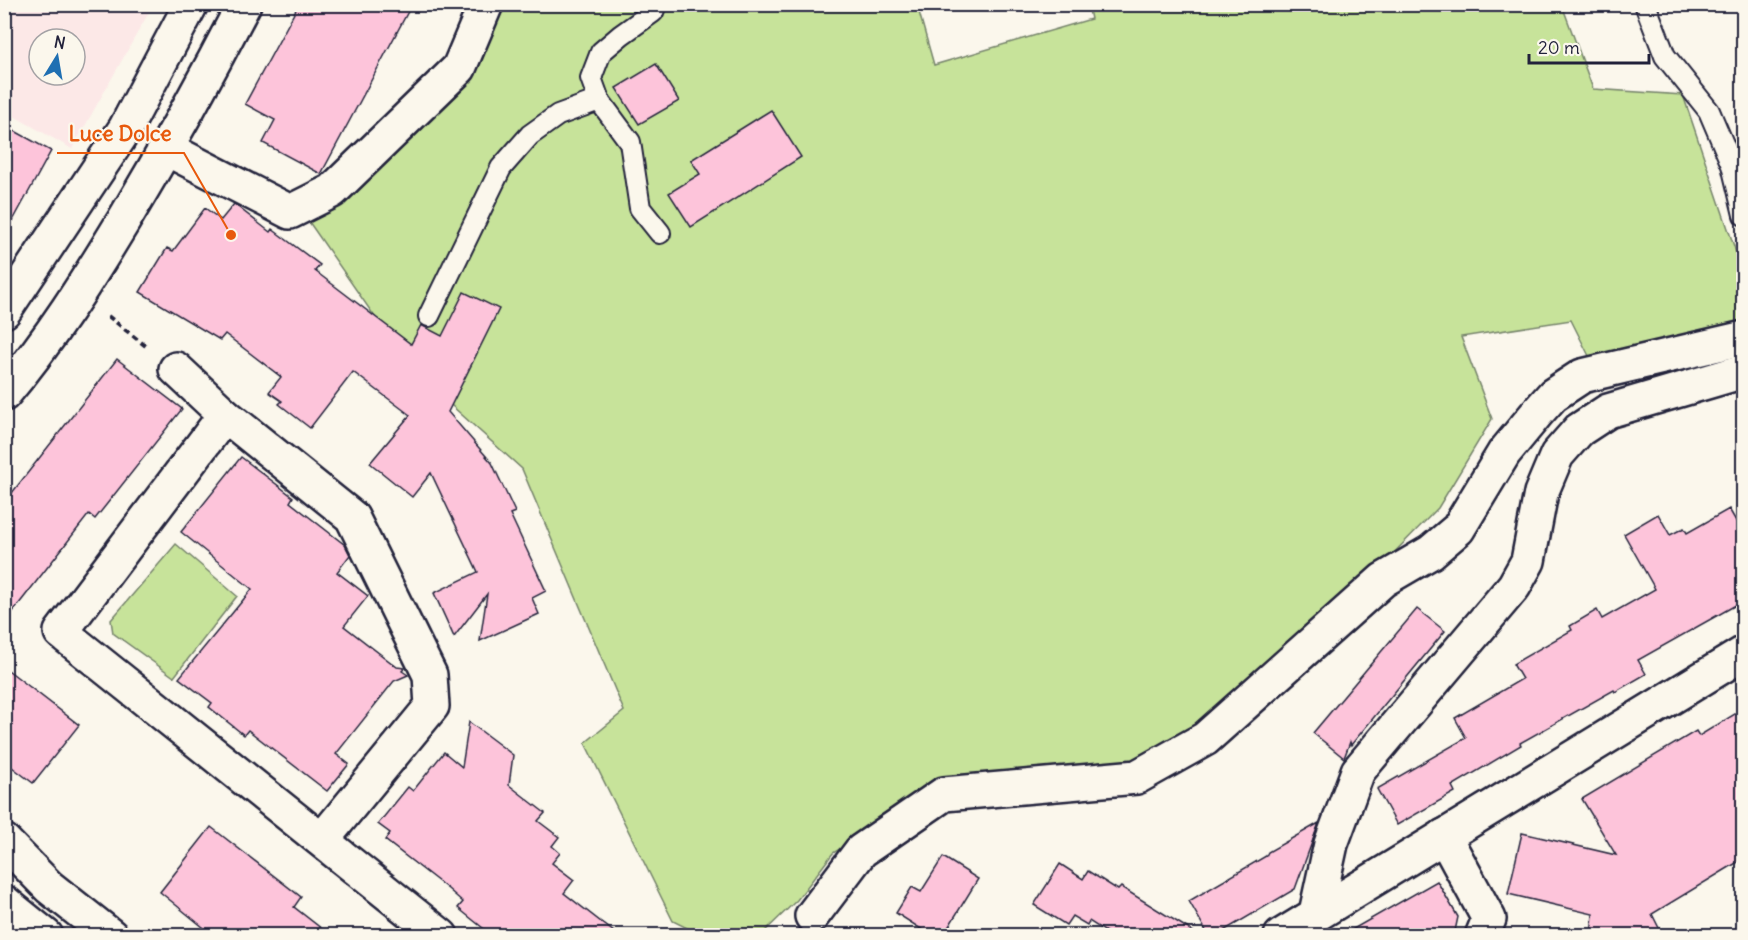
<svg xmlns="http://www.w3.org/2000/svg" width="1748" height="940" viewBox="0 0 1748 940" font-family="Delius,sans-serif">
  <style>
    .built { fill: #fce8e7; fill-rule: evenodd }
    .green { fill: #c7e39a; stroke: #74826a; stroke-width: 1.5 }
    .building { fill: #fdc4da; stroke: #22223b; stroke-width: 1.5 }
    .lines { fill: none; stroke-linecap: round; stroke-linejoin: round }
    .service-casing { stroke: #22223b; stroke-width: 24 }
    .minor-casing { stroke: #22223b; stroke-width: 38 }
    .tertiary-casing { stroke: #22223b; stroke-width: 38 }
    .path { stroke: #22223b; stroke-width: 4; stroke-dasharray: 6 4.5; stroke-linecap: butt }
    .service { stroke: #fbf7ec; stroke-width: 20 }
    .minor { stroke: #fbf7ec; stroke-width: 33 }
    .tertiary { stroke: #fbf7ec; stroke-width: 33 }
    .leader { fill: none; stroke: #e8590c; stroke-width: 2 }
    .callout-dot { fill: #e8590c; stroke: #fbf7ec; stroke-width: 2 }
    .callout-label { font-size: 21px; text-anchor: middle; font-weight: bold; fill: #e8590c; stroke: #fbf7ec; stroke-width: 4.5; stroke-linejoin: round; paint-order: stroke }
  </style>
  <rect width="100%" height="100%" fill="#fbf7ec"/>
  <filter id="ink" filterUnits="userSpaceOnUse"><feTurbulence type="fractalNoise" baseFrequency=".0167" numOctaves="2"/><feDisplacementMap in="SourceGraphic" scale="12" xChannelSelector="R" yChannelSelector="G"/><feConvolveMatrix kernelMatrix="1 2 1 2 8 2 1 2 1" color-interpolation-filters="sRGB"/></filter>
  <g filter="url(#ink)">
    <path class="built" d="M 11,5 L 153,5 L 72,149 L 5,111 L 5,17 ZM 39,39 L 75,39 L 75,75 L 39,75 Z"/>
    <g class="green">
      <path d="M 493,5 L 917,5 L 934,65 L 1091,19 L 1088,5 L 1562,5 L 1593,89 L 1683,95 L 1743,273 L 1743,324 L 1591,360 L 1571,320 L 1461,337 L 1492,419 L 1438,508 L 1364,583 L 1203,724 L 1133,768 L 937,788 L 833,853 L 797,900 L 761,935 L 701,935 L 673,921 L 585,743 L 624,711 L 522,469 L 411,369 L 307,219 Z"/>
      <path d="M 176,544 L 237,596 L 174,677 L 113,633 L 111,620 Z"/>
    </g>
    <g class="building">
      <path d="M 299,4 L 412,4 L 321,174 L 263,143 L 275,120 L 245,104 Z"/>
      <path d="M 656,64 L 679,101 L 639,124 L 616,88 Z"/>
      <path d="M 771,110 L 801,157 L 691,227 L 669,193 L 700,174 L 691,160 Z"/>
      <path d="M 4,125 L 51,151 L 4,237 Z"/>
      <path d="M 234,204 L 270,232 L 272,229 L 320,265 L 315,271 L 411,344 L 421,325 L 442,336 L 464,292 L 499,309 L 448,412 L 492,463 L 515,512 L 510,514 L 546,591 L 532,598 L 539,614 L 480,641 L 487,594 L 454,637 L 434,593 L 478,572 L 431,473 L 412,497 L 370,463 L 410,415 L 353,372 L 310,428 L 279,404 L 282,401 L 269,392 L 281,377 L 225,334 L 220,340 L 140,292 L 167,248 L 173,251 L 205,208 L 221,220 Z"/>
      <path d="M 117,359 L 182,409 L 95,519 L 89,514 L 4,623 L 4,503 Z"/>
      <path d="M 241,457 L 293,497 L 290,502 L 345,545 L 350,555 L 337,572 L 368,596 L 344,626 L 397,667 L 405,668 L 402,671 L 408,675 L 394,681 L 336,754 L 349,764 L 327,791 L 248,730 L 244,735 L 209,707 L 212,703 L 179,678 L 252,589 L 181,532 Z"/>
      <path d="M 1729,509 L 1743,533 L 1743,601 L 1638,660 L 1646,674 L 1615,692 L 1614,690 L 1520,743 L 1521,745 L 1452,786 L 1455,792 L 1397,825 L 1377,789 L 1466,738 L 1455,718 L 1522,679 L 1513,664 L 1572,630 L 1570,626 L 1597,610 L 1602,619 L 1655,589 L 1624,534 L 1658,514 L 1670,535 L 1684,528 L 1687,533 Z"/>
      <path d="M 1417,609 L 1445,631 L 1351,745 L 1350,742 L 1344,758 L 1313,733 Z"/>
      <path d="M 4,667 L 79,725 L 33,783 L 4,761 Z"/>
      <path d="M 1743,709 L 1743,859 L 1652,914 L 1663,936 L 1591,936 L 1593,914 L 1508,894 L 1522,833 L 1616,855 L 1582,799 L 1696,731 L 1699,736 Z"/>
      <path d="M 469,722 L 513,755 L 509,785 L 545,813 L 538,821 L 559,837 L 552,846 L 560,853 L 552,863 L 574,880 L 564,893 L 619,936 L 493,936 L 458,908 L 463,902 L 448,889 L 385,840 L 390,833 L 378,824 L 408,787 L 413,791 L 444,752 L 462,767 Z"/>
      <path d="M 1319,823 L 1295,889 L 1215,936 L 1209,936 L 1189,901 L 1266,856 L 1268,852 Z"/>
      <path d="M 211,827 L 301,897 L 294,907 L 331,936 L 214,936 L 160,892 Z"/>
      <path d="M 943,857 L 978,879 L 943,936 L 932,936 L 896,913 L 912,887 L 921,892 Z"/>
      <path d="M 1060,864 L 1083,879 L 1088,871 L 1118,890 L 1121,887 L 1200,936 L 1112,936 L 1089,921 L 1087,925 L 1072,916 L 1066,925 L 1034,905 Z"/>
      <path d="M 1437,881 L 1458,917 L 1454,936 L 1341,936 Z"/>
    </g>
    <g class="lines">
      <g class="service-casing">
        <g id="service">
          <path d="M 656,4 L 653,12 L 621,35 L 601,52 L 591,78 L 599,100 L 630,142 L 640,208 L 660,233"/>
          <path d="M 1645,4 L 1665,56 L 1709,111 L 1732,165 L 1744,215"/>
          <path d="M 429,316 L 501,168 L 530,135 L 558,115 L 599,100"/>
        </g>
      </g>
      <g class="minor-casing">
        <g id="minor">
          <path d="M 167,149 L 290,212 L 332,191 L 459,68 L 486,4"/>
          <path d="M 176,369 L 225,415 L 352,517 L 430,675 L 432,706 L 322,840"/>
          <path d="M 225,415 L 61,632 L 441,936"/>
          <path d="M 1444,836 L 1489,919 L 1482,936"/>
          <path d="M 1316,913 L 1331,844 L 1358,771 L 1514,586 L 1528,561 L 1541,493 L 1557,455 L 1579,430 L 1608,411 L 1744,371"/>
          <path d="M 812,916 L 861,851 L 944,794 L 1137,777 L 1205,739 L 1383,580 L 1431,552 L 1458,529 L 1504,453 L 1537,413 L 1553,395 L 1582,376 L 1744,338"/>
        </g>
      </g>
      <g class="tertiary-casing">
        <g id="tertiary">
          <path d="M 4,311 L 125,129 L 191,4"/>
          <path d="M 4,394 C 50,340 87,281 124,220 C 166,150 206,78 244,4"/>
          <path d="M 4,841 L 49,887 L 111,936"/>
          <path d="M 4,902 L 46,936"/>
          <path d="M 1281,936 L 1744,653"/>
        </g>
      </g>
      <path class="path" d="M 108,316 L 147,347"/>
      <use href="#service" class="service"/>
      <use href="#minor" class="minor"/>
      <use href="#tertiary" class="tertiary"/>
    </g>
  </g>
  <path class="leader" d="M231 235L184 153H57"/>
  <circle class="callout-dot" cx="231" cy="235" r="6"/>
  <g class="callout-label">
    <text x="120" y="141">Luce Dolce</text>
  </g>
  <rect width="1748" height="940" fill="none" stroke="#fbf7ec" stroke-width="24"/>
  <rect x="12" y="12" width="1724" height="916" fill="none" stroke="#22223b" stroke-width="2" filter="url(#ink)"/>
  <g transform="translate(57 57) rotate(11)"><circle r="28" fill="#fbf7ec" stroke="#a4a2a5" stroke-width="1.5"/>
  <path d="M0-4.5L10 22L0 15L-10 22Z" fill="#1f6fb2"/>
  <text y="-9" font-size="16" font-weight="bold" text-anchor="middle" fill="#22223b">N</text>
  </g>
  <path d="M1529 54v9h120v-9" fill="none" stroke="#22223b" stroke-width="3"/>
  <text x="1538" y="54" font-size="18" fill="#22223b" stroke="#fbf7ec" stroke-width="4.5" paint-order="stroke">20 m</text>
</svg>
